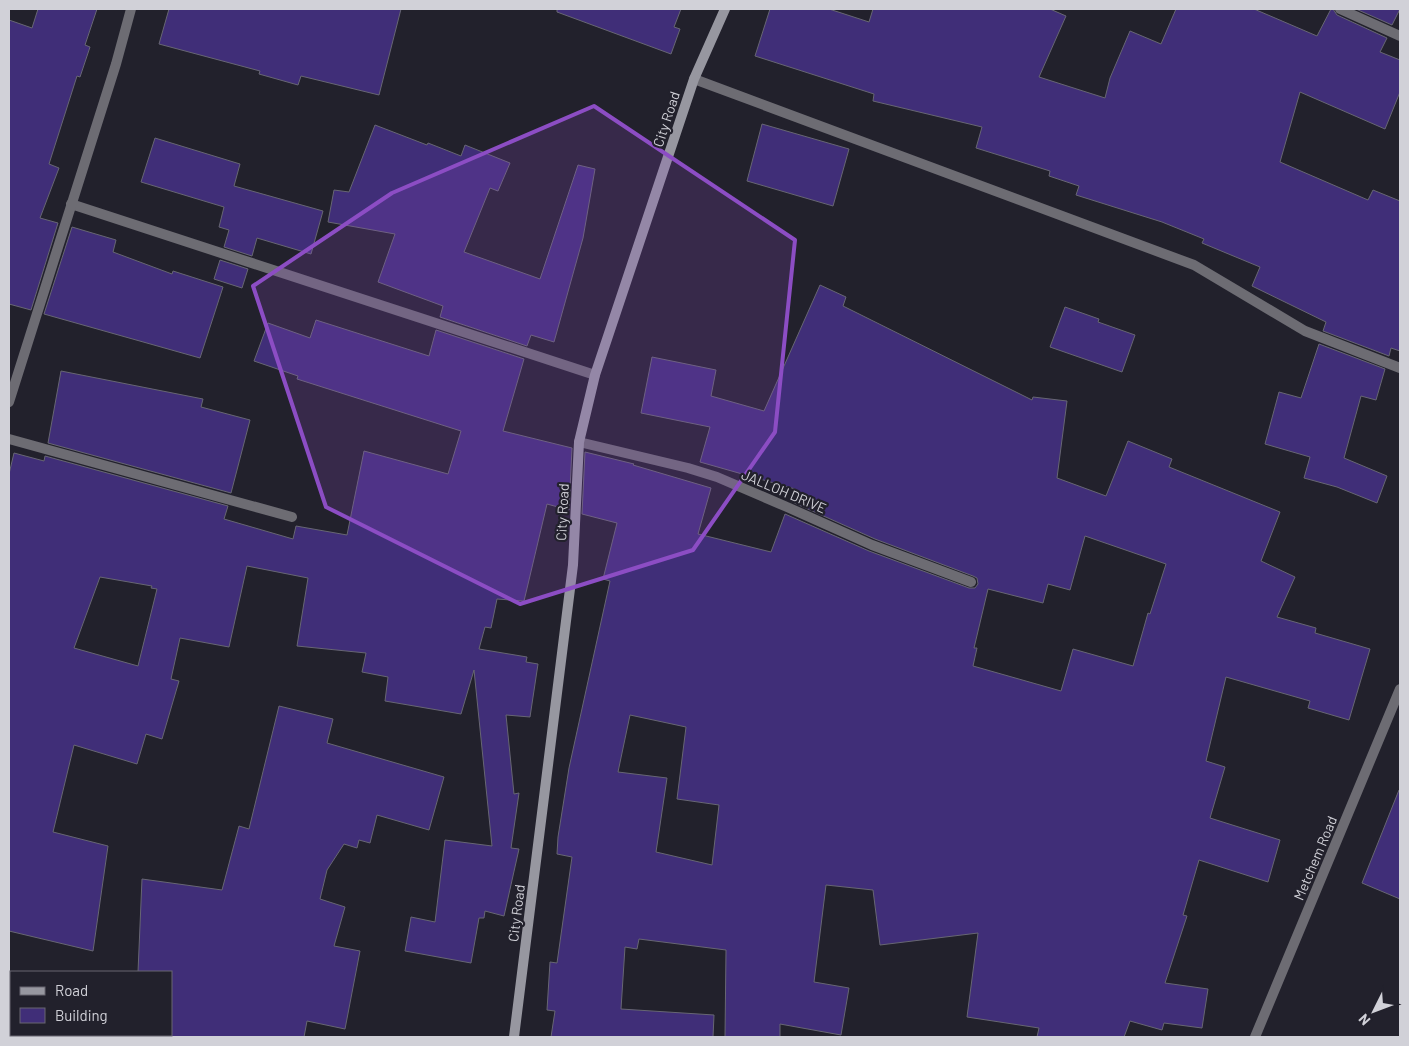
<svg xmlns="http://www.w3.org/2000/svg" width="1409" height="1046" viewBox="0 0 1409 1046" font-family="Barlow,sans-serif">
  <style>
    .building { fill: #402e78; stroke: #676673; fill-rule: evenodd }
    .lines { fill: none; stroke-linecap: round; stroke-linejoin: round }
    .minor { stroke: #6d6c73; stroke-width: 10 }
    .secondary { stroke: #9797a0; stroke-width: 10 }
    .marked { fill: #8c4dc4; fill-opacity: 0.2; stroke: #8c4dc4; stroke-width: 4; stroke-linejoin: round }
    .labels { text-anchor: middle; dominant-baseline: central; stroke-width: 4.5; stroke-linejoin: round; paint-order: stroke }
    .street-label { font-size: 14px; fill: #d1d1d8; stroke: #22212c }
  </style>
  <rect width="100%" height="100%" fill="#22212c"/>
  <g class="building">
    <path d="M 38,9 L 97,9 L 85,45 L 90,47 L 80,77 L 77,76 L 49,164 L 59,168 L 40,218 L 58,223 L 31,310 L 9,304 L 9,20 L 32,28 Z"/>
    <path d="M 169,9 L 401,9 L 379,95 L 301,76 L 298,85 L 259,74 L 260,71 L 159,44 Z"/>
    <path d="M 557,9 L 681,9 L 674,27 L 680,29 L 671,54 L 557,12 Z"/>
    <path d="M 770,9 L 829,9 L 869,22 L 873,9 L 1050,9 L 1066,16 L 1039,77 L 1105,98 L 1110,78 L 1130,31 L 1161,44 L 1176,9 L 1254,9 L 1317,36 L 1331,9 L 1333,9 L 1337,15 L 1387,38 L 1380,52 L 1400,60 L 1400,92 L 1385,129 L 1300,92 L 1280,162 L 1368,200 L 1373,190 L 1400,201 L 1400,351 L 1391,348 L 1389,356 L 1323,331 L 1326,322 L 1252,286 L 1260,267 L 1202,243 L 1204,239 L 1162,222 L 1076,195 L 1079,186 L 1049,176 L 1050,171 L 976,148 L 982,127 L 873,101 L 874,94 L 755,56 Z"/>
    <path d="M 1356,9 L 1400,9 L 1392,25 Z"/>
    <path d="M 762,124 L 849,149 L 833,206 L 747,181 Z"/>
    <path d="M 375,125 L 427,145 L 428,143 L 461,156 L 465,145 L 510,163 L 498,191 L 490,188 L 464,252 L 540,279 L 578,165 L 595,169 L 583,238 L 554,342 L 531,335 L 527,346 L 440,317 L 443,306 L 378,282 L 395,234 L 328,222 L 334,190 L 349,192 Z"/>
    <path d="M 155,138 L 240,164 L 234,186 L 323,211 L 311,254 L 257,238 L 252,256 L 224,247 L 229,230 L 219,227 L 224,207 L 141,182 Z"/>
    <path d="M 72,227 L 116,240 L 113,252 L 172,274 L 173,271 L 223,287 L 200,358 L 44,314 Z"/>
    <path d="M 220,260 L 248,269 L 242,288 L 214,279 Z"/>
    <path d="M 820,285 L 846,297 L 843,306 L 1032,400 L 1033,397 L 1067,401 L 1057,478 L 1106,496 L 1128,441 L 1172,459 L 1169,467 L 1280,512 L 1261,561 L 1295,577 L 1277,617 L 1316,628 L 1315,633 L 1370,649 L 1349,720 L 1308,708 L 1310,701 L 1226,677 L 1206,761 L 1225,767 L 1210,818 L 1280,840 L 1268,882 L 1199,860 L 1183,915 L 1187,916 L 1165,983 L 1208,989 L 1202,1028 L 1164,1023 L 1162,1030 L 1130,1021 L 1124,1037 L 1037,1037 L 1039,1028 L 967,1017 L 978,933 L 880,945 L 873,890 L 826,885 L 814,982 L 849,988 L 841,1035 L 780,1024 L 780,1037 L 725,1037 L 726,950 L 639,939 L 637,949 L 625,947 L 621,1009 L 714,1015 L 713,1037 L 551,1037 L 555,1011 L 547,1010 L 550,962 L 557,963 L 572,857 L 557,854 L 558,837 L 569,768 L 610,581 L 603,579 L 617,523 L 582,514 L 585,452 L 634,464 L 633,465 L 711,488 L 698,534 L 771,552 L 785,514 L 869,551 L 969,588 L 975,588 L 978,584 L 977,578 L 973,576 L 875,539 L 790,501 L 795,489 L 700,462 L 710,427 L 641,413 L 652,357 L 716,370 L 711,396 L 764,411 ZM 1085,536 L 1166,564 L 1150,614 L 1148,613 L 1133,666 L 1073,649 L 1061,691 L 973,666 L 977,648 L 974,648 L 988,589 L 1043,603 L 1048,584 L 1070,590 ZM 630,715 L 686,727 L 677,799 L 719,805 L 712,865 L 656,852 L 667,778 L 618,772 Z"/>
    <path d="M 1065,307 L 1099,319 L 1098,322 L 1135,335 L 1122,372 L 1050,347 Z"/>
    <path d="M 316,320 L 429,356 L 436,330 L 524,359 L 503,431 L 572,448 L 569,510 L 547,504 L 524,601 L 497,599 L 491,628 L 485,627 L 479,649 L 527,657 L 526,662 L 538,664 L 530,717 L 506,715 L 514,794 L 519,793 L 511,848 L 519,849 L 504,916 L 485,911 L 484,918 L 479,918 L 471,963 L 405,951 L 411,917 L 435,922 L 445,840 L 492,846 L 474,670 L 461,714 L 385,701 L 388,677 L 362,672 L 366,653 L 297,646 L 308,578 L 247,566 L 229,647 L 180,638 L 171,679 L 179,681 L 162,739 L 146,734 L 137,764 L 74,745 L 53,832 L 108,846 L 93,951 L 9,931 L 9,474 L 14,453 L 44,461 L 45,456 L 228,506 L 224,519 L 293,539 L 296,526 L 347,535 L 364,451 L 448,474 L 461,431 L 297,379 L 298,376 L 254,361 L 268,323 L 310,338 ZM 100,577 L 152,586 L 151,588 L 157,589 L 138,666 L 74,648 Z"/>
    <path d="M 1319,344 L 1385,369 L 1376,400 L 1361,396 L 1344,458 L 1387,476 L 1377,503 L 1337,487 L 1304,478 L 1310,457 L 1265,444 L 1279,392 L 1301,398 Z"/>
    <path d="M 61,371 L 203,399 L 201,407 L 250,420 L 231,493 L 48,443 Z"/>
    <path d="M 279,706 L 333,719 L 327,743 L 444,777 L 429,830 L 377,815 L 370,843 L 359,840 L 357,848 L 344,844 L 327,870 L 320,899 L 345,907 L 334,946 L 360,951 L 345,1029 L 307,1021 L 304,1037 L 171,1037 L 171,972 L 138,972 L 142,879 L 222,890 L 239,826 L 249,829 Z"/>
    <path d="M 1399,790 L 1400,791 L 1400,899 L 1362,883 Z"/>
  </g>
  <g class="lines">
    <g class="minor">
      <path d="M 1340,9 L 1400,36"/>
      <path d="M 694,79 L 1194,265 L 1305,331 L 1400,368"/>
      <path d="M 71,204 L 595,375"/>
      <path d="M 9,402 L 116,64 L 131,9"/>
      <path d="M 9,439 L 292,517"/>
      <path d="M 579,442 L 688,468 L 717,477 L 787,507 L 872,545 L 971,582"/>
      <path d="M 1255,1037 L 1400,689"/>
    </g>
    <path class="secondary" d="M 514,1037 L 573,565 L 579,442 L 595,375 L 694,79 L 725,9"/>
  </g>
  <path class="marked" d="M 594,106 L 795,240 L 775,432 L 693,550 L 520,604 L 326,507 L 253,286 L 392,193 Z"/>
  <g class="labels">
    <g class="street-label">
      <text transform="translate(666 119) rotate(-72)">City Road</text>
      <text transform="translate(784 491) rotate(23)">JALLOH DRIVE</text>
      <text transform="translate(562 512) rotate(-87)">City Road</text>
      <text transform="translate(1315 858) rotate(-67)">Metchem Road</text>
      <text transform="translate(516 913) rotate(-83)">City Road</text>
    </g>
  </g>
  <rect width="1409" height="1046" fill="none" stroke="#d1d1d8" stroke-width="20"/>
  <rect x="10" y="971" width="162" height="65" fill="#22212c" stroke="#686771"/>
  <rect x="20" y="987" width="25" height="8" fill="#9797a0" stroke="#686771"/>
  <text x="55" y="996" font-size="15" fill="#d1d1d8">Road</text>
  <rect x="20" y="1008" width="25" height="15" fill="#402e78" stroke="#686771"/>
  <text x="55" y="1021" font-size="15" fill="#d1d1d8">Building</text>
  <g transform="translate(1374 1011) rotate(228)" stroke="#22212c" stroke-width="4" paint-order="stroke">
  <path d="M0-4L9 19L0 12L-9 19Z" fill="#d1d1d8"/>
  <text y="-8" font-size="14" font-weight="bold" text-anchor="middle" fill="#d1d1d8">N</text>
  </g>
</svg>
